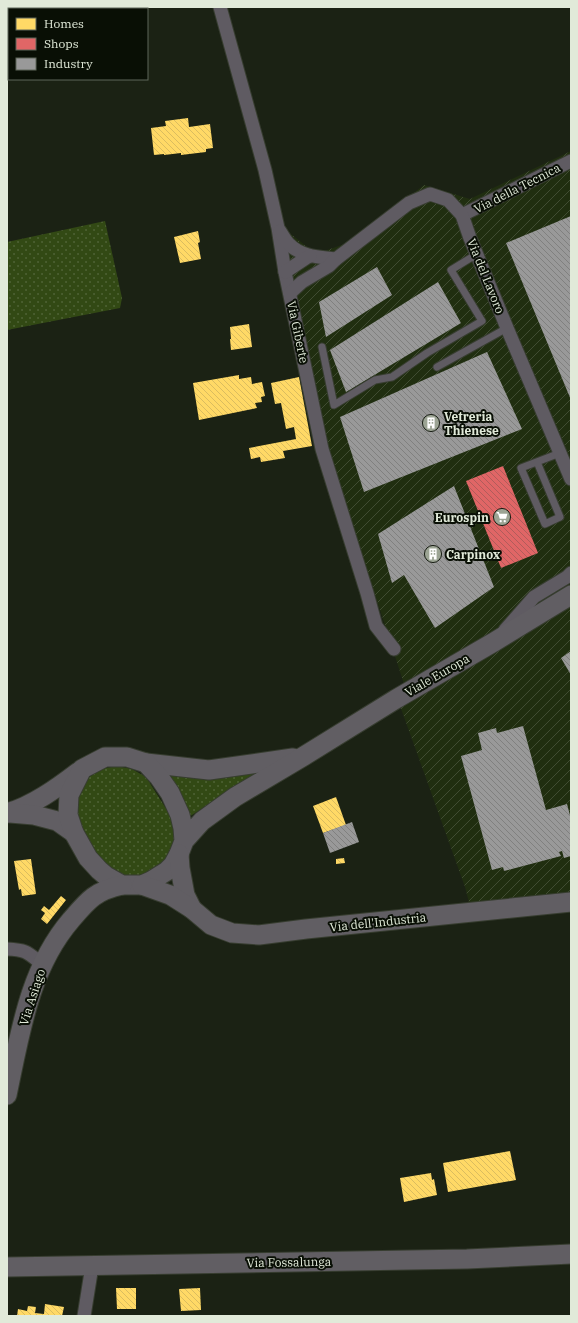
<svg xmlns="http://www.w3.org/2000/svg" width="578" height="1323" viewBox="0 0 578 1323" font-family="'IBM Plex Serif',serif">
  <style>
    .industrial { fill: url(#industrial-furrows) }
    .grass { fill: url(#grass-dots) }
    .homes { fill: url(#homes-back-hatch) }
    .shops { fill: url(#shops-back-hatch) }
    .industry { fill: url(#industry-back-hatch) }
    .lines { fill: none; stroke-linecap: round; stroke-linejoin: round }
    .lane-casing { stroke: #373d30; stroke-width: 9 }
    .street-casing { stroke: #373d30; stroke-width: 15 }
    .secondary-casing { stroke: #373d30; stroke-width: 21 }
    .lane { stroke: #5f5b62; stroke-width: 7 }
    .street { stroke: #5f5b62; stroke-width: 13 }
    .secondary { stroke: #615e63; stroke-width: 19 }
    .labels { text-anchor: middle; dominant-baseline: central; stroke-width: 4; stroke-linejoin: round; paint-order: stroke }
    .street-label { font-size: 12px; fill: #e1ead9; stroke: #090f05 }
    .poi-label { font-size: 12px; font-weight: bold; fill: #e1ead9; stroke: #090f05; text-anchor: start }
  </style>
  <defs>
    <pattern id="industrial-furrows" width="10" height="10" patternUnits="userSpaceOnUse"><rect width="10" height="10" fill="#202e10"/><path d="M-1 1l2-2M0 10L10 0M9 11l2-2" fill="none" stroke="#404c32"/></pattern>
    <pattern id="grass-dots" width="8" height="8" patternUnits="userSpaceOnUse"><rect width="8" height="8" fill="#324914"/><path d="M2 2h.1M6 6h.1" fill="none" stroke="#4f6336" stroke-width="1.8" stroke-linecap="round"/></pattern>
    <pattern id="homes-back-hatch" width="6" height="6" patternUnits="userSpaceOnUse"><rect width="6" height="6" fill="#ffd966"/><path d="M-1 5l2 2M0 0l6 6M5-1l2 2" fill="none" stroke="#dabc5f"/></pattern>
    <pattern id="shops-back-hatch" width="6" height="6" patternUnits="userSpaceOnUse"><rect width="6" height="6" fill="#e06666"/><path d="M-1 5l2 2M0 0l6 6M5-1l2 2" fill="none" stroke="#b15c5b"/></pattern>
    <pattern id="industry-back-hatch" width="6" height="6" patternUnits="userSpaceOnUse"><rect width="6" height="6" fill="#999"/><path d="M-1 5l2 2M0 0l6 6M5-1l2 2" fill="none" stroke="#80807f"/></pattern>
  </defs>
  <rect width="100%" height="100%" fill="#1b2214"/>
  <g class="industrial">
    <path d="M 571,151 L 571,585 L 405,687 L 336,474 L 321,418 L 282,227 L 316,254 L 350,242 L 424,185 L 470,199 Z"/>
    <path d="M 571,596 L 571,894 L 470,906 L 465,887 L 399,703 Z"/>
  </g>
  <g class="grass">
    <path d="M 105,221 L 122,298 L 120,308 L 7,330 L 7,242 Z"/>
    <path d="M 287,760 L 221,796 L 189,817 L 163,774 Z"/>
    <path d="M 117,766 L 132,769 L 146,777 L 172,818 L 176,834 L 174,843 L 159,870 L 142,877 L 123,877 L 106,870 L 73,815 L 76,798 L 85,780 L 100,769 Z"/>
  </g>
  <g class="homes">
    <path d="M 188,118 L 189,127 L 210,124 L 213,148 L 206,149 L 206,152 L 181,155 L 181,153 L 164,155 L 164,154 L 154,155 L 151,128 L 166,126 L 165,121 Z"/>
    <path d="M 198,231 L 200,242 L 198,243 L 201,259 L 180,263 L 174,237 Z"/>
    <path d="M 249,324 L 252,347 L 231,350 L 230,339 L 231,339 L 230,327 Z"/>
    <path d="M 239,375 L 239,379 L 251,377 L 252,384 L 262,382 L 265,396 L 261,397 L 262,402 L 255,403 L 257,408 L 199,420 L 193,383 Z"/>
    <path d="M 299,377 L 312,446 L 283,451 L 285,458 L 261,462 L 260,457 L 251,459 L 249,448 L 296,439 L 294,427 L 286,429 L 281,403 L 275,404 L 271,383 Z"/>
    <path d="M 336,797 L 346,825 L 323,833 L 313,806 Z"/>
    <path d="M 344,858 L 345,863 L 336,864 L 336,859 Z"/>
    <path d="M 31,859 L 36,894 L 22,896 L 21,889 L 19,890 L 14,861 Z"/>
    <path d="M 61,896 L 66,900 L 47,924 L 41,919 L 45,913 L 41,910 L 44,906 L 49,910 Z"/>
    <path d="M 510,1151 L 516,1180 L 448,1192 L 443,1163 Z"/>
    <path d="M 431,1173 L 432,1180 L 434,1179 L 437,1195 L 404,1202 L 400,1178 Z"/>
    <path d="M 116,1288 L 136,1288 L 136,1309 L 117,1309 Z"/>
    <path d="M 200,1288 L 201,1310 L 181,1311 L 179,1289 Z"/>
    <path d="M 45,1304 L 64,1307 L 62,1316 L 17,1316 L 18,1309 L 27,1311 L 28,1306 L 36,1307 L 35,1313 L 44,1314 Z"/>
  </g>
  <path class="shops" d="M 503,466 L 538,553 L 501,568 L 466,481 Z"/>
  <g class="industry">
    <path d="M 571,216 L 571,400 L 506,243 Z"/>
    <path d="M 377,267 L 392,295 L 326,337 L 319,302 Z"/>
    <path d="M 438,282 L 461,323 L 346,392 L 330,350 Z"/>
    <path d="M 487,352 L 522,429 L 364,492 L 340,417 Z"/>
    <path d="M 454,486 L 494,587 L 435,628 L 404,575 L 392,583 L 378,534 Z"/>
    <path d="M 571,651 L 571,675 L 561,658 Z"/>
    <path d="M 523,726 L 546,810 L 567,804 L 571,819 L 571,856 L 564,858 L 562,851 L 559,852 L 561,856 L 504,871 L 503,867 L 492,870 L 461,756 L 482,750 L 478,733 L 496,728 L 497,733 Z"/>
    <path d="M 352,822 L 359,842 L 330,853 L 323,833 Z"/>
  </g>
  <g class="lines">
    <g class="lane-casing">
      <g id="lane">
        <path d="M 322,347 L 334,405 L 375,380 L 392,377 L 427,353 L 482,321 L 451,270 L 477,254"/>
        <path d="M 437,367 L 507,328"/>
        <path d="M 537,462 L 560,517 L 545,524 L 521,468 L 560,453"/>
      </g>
    </g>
    <g class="street-casing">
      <g id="street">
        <path d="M 220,7 L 265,170 L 278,228 L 285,272 L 322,449 L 367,593 L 376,626 L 394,649"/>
        <path d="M 462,215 L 571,161"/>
        <path d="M 280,231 C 283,236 286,241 289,244 C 301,257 320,257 336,259"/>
        <path d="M 285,272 L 306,258 L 310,256"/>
        <path d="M 290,293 L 302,282 L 329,266 L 336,259 L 409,203 L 430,194 L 448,200 L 462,215 L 470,238 L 507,328 L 571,479"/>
        <path d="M 505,630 L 534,597 L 567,577 L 571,573"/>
        <path d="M 7,949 C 27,950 27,952 42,964"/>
        <path d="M 84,1316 L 92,1266"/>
      </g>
    </g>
    <g class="secondary-casing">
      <g id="secondary">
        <path d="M 146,763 L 209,770 L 293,758"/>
        <path d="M 7,813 C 32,806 57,788 78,772"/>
        <path d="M 10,813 L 34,815 L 57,821 L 74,833"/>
        <path d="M 184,841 L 183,828 L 180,815 L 170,793 L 159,777 L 146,763 L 127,757 L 105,757 L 82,769 L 69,795 L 68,815 L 74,833 L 88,858 L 99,870 L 106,876 L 122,885 L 142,885 L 151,881 L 167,871 L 173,865 L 179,854 L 184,841 L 202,821 L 235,797 L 304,756 L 396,699 L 494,642 L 571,595"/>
        <path d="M 179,854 L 180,868 L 185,895 L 192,909"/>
        <path d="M 142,885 L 170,895 L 192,909 L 211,925 L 232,933 L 259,935 L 306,929 L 571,902"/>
        <path d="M 7,1095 C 20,1034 29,969 71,920 C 88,900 95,891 122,885"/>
        <path d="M 7,1267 L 467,1259 L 571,1254"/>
      </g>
    </g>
    <use href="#lane" class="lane"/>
    <use href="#street" class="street"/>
    <use href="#secondary" class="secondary"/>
  </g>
  <defs>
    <g id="building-disc" transform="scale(0.9)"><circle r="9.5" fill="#9ca494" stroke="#090f05"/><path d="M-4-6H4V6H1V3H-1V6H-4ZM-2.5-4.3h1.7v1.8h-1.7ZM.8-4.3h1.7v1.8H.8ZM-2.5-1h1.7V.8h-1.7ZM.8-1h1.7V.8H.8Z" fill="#fff"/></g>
    <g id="supermarket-disc" transform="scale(0.9)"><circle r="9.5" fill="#9ca494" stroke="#090f05"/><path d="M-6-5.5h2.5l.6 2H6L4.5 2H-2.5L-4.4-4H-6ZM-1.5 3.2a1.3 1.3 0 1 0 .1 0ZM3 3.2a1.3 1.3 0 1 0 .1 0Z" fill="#fff"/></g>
  </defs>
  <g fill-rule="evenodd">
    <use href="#building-disc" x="431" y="423"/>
    <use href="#supermarket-disc" x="502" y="517"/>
    <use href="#building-disc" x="433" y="554"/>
  </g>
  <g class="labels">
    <g class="street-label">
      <text transform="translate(517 188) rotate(-27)">Via della Tecnica</text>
      <text transform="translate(486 276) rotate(68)">Via del Lavoro</text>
      <text transform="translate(298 332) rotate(78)">Via Giberte</text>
      <text transform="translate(437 675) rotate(-30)">Viale Europa</text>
      <text transform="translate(378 922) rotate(-6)">Via dell'Industria</text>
      <text transform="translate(32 997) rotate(-72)">Via Asiago</text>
      <text transform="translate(289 1262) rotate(-1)">Via Fossalunga</text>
    </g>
    <g class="poi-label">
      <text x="444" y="416">Vetreria<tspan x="444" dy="14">Thienese</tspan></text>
      <text x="489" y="517" text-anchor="end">Eurospin</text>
      <text x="446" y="554">Carpinox</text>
    </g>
  </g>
  <rect width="578" height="1323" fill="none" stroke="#e1ead9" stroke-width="16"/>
  <rect x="8" y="8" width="140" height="72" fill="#090f05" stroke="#5f675a"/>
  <rect x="16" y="18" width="20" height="12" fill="#ffd966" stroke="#5f675a"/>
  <text x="44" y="28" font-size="12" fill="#e1ead9">Homes</text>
  <rect x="16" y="38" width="20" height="12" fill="#e06666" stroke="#5f675a"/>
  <text x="44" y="48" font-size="12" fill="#e1ead9">Shops</text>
  <rect x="16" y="58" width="20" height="12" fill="#999999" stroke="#5f675a"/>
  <text x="44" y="68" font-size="12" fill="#e1ead9">Industry</text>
</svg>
